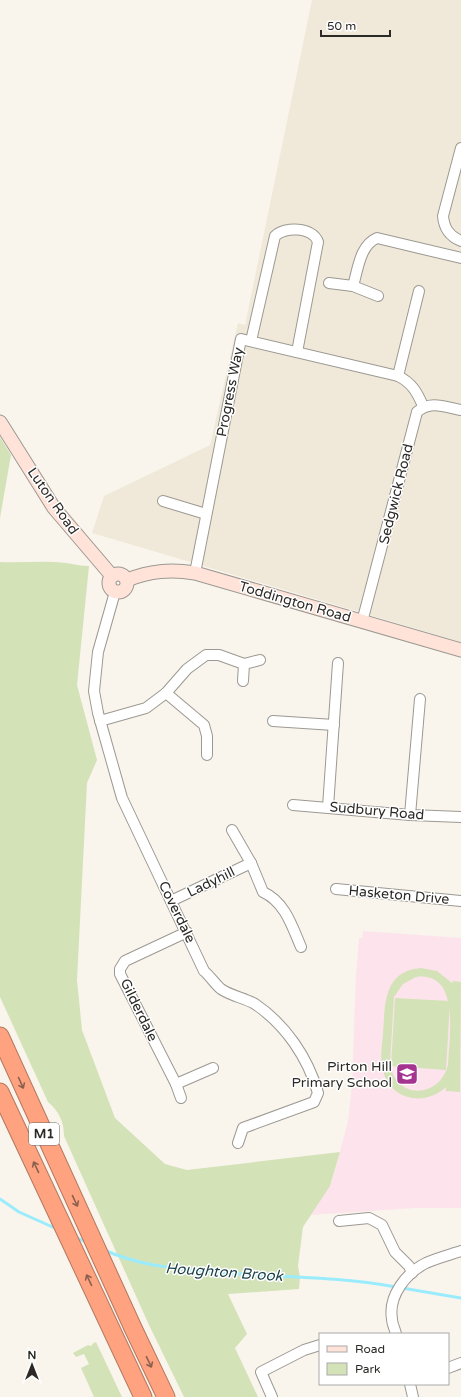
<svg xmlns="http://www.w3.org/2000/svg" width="461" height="1397" viewBox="0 0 461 1397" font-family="'Varela Round',sans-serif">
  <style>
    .built { fill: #f0e9da }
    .education { fill: #fde4ec }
    .green { fill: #d4e2b8; fill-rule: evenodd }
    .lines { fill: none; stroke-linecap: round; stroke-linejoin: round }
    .stream { stroke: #9aecfd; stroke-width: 3 }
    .minor-casing { stroke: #9c9992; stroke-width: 12 }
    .secondary-casing { stroke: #9c9992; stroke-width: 15 }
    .motorway-casing { stroke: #b47860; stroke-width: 19 }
    .minor { stroke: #fff; stroke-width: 10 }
    .secondary { stroke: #ffe3d9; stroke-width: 13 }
    .motorway { stroke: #fea27f; stroke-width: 17 }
    .oneway { stroke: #8a604f }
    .labels { text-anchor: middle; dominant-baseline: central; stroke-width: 3; stroke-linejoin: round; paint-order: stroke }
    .shield { fill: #fff; stroke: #6b6a68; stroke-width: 1 }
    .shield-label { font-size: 13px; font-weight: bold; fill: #2b2a27 }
    .street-label { font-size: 14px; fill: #2b2a27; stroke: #fff }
    .poi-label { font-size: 14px; fill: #2b2a27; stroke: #fff; text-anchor: end }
    .water-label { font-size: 15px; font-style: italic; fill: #193f47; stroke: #fff }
  </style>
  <rect width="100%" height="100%" fill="#f9f5ed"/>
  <path class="built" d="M 312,0 L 461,0 L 461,642 L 92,533 L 104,496 L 210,445 L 238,323 L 245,325 Z"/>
  <path class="education" d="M 363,931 L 461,938 L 461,1208 L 416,1208 L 311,1215 L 332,1181 L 348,1121 L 352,1085 L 356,974 L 359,938 L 362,938 Z"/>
  <g class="green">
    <path d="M 0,437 L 11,455 L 0,518 Z"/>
    <path d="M 0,562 C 18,563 36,561 54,562 C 67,562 77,566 89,566 L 77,685 L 97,760 L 87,783 L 77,980 L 82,1030 L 115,1118 L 165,1164 L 187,1170 L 340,1152 L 330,1186 L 303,1227 L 298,1266 L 300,1277 L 299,1289 L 228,1294 L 247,1334 L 235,1348 L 258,1397 L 184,1397 L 149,1325 L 64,1136 C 64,1122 59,1111 48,1102 L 0,997 Z"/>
    <path d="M 421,968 L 437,971 L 452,983 L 453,981 L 461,982 L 460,1092 L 446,1091 L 446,1087 C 426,1106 393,1101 384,1074 C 379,1061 382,1047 383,1034 C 385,1005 383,971 421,968 ZM 416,977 C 461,971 449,1037 448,1065 C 439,1100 394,1099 390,1063 L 394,997 L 403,984 Z"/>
    <path d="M 395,998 L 450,1001 L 446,1070 L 391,1066 Z"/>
    <path d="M 96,1342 L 122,1397 L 94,1397 L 81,1368 L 89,1364 L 84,1354 L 76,1357 L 73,1353 L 88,1345 L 92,1346 L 92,1344 Z"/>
  </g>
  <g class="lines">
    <g class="stream">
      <path d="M 0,1199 L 19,1212 L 57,1229"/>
      <path d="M 75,1237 L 86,1242"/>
      <path d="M 104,1250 C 141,1266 171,1268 211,1272 C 273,1277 335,1276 396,1287"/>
      <path d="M 402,1288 L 461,1298"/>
    </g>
    <g class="minor-casing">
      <g id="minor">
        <path d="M 461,148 L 443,216 C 444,228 449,236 461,241"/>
        <path d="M 329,283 L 353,286"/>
        <path d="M 378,296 L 353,286 C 358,269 360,245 377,238 L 461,258"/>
        <path d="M 251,341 L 275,236 C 285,226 313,227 318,242 L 297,352"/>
        <path d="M 398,376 L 419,291"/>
        <path d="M 163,501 L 206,514"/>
        <path d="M 195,573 L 241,339 L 398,376 C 412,383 417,392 423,406"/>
        <path d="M 115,592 L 98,652 L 94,691 L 98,713 L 122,798 L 204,971 C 210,976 215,984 221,989 C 231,996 245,998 255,1004 C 286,1025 308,1058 318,1093 L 314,1102 L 243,1128 L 238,1143"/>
        <path d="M 362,622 L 417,412 C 430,400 445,407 461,410"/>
        <path d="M 244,664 L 260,660"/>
        <path d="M 166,693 L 204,725 L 207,736 L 207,755"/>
        <path d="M 100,721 L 146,708 L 166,693 L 187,669 L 206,655 L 219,655 L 244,664 L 243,681"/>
        <path d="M 273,721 L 334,725"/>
        <path d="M 293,805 L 410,815 L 461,817"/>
        <path d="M 328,807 L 338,663"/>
        <path d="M 410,815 L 420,699"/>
        <path d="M 232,830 L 251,863 L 263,892 C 285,902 292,926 301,947"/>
        <path d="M 336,889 L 461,901"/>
        <path d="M 171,901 L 251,863"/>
        <path d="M 187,932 L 125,961 L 120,969 L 120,974 L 176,1084 L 213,1068"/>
        <path d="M 176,1084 L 181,1098"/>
        <path d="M 339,1221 L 369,1218 L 382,1225 L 395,1252 L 409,1266 L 412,1273"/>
        <path d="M 396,1334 C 395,1329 392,1324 392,1319 C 388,1296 406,1273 426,1263 C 437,1258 449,1255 461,1251"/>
        <path d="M 448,1368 L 461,1363"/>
        <path d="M 410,1384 L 413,1397"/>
        <path d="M 272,1397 L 261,1372 L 304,1350 L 320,1345"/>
      </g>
    </g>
    <g class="secondary-casing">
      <g id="secondary">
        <path d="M 0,422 L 54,508 L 112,576"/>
        <circle cx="118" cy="583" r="9"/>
        <path d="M 127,580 C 150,571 170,569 195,573 L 461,650"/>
      </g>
    </g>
    <g class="motorway-casing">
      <g id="motorway">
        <path d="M 0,1036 L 133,1328 L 166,1397"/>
        <path d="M 0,1092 L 143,1397"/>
      </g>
    </g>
    <use href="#minor" class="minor"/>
    <use href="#secondary" class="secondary"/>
    <use href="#motorway" class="motorway"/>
  </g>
  <defs><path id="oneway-shaft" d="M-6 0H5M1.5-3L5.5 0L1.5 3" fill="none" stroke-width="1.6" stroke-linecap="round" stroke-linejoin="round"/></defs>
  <g class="oneway">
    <use href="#oneway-shaft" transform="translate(21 1083) rotate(66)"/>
    <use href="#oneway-shaft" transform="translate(36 1167) rotate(-115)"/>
    <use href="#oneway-shaft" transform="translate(75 1201) rotate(65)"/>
    <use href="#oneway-shaft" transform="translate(89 1280) rotate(-115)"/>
    <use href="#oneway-shaft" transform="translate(149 1362) rotate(64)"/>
  </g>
  <defs>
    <g id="school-square" transform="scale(1.15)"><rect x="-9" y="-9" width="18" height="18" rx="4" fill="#a53490" stroke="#fff"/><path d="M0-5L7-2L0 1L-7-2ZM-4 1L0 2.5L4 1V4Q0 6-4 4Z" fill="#fff"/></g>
  </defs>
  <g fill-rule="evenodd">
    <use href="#school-square" x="407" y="1074"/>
  </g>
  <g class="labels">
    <rect class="shield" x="29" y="1123" width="30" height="22" rx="3"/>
    <g class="shield-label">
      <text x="44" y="1134">M1</text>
    </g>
    <g class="street-label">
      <text transform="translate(230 392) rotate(-79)">Progress Way</text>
      <text transform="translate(396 494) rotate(-76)">Sedgwick Road</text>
      <text transform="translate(53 501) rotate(55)">Luton Road</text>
      <text transform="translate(295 602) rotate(16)">Toddington Road</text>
      <text transform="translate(377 811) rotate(5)">Sudbury Road</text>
      <text transform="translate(211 882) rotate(-26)">Ladyhill</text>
      <text transform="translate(399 895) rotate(5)">Hasketon Drive</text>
      <text transform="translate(177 912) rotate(64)">Coverdale</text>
      <text transform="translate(139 1010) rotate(64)">Gilderdale</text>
    </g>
    <g class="poi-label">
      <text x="392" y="1066">Pirton Hill<tspan x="392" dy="16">Primary School</tspan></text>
    </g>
    <g class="water-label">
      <text transform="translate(224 1272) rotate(4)">Houghton Brook</text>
    </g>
  </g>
  <rect x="319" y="1333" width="130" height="52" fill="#ffffff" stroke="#aaaaa9"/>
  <rect x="327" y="1346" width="20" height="6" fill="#ffe3d9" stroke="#aaaaa9"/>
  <text x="355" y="1353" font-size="12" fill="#2b2a27">Road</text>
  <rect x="327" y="1363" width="20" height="12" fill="#d4e2b8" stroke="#aaaaa9"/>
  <text x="355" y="1373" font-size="12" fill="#2b2a27">Park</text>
  <g transform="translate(32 1365)" stroke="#ffffff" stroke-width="3" paint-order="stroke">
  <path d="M0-3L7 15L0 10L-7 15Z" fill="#2b2a27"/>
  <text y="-6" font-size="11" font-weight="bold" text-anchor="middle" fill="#2b2a27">N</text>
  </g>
  <path d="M321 30v6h69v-6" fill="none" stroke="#2b2a27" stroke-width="2"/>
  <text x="327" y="30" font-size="12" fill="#2b2a27" stroke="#ffffff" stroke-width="3" paint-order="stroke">50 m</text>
</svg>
